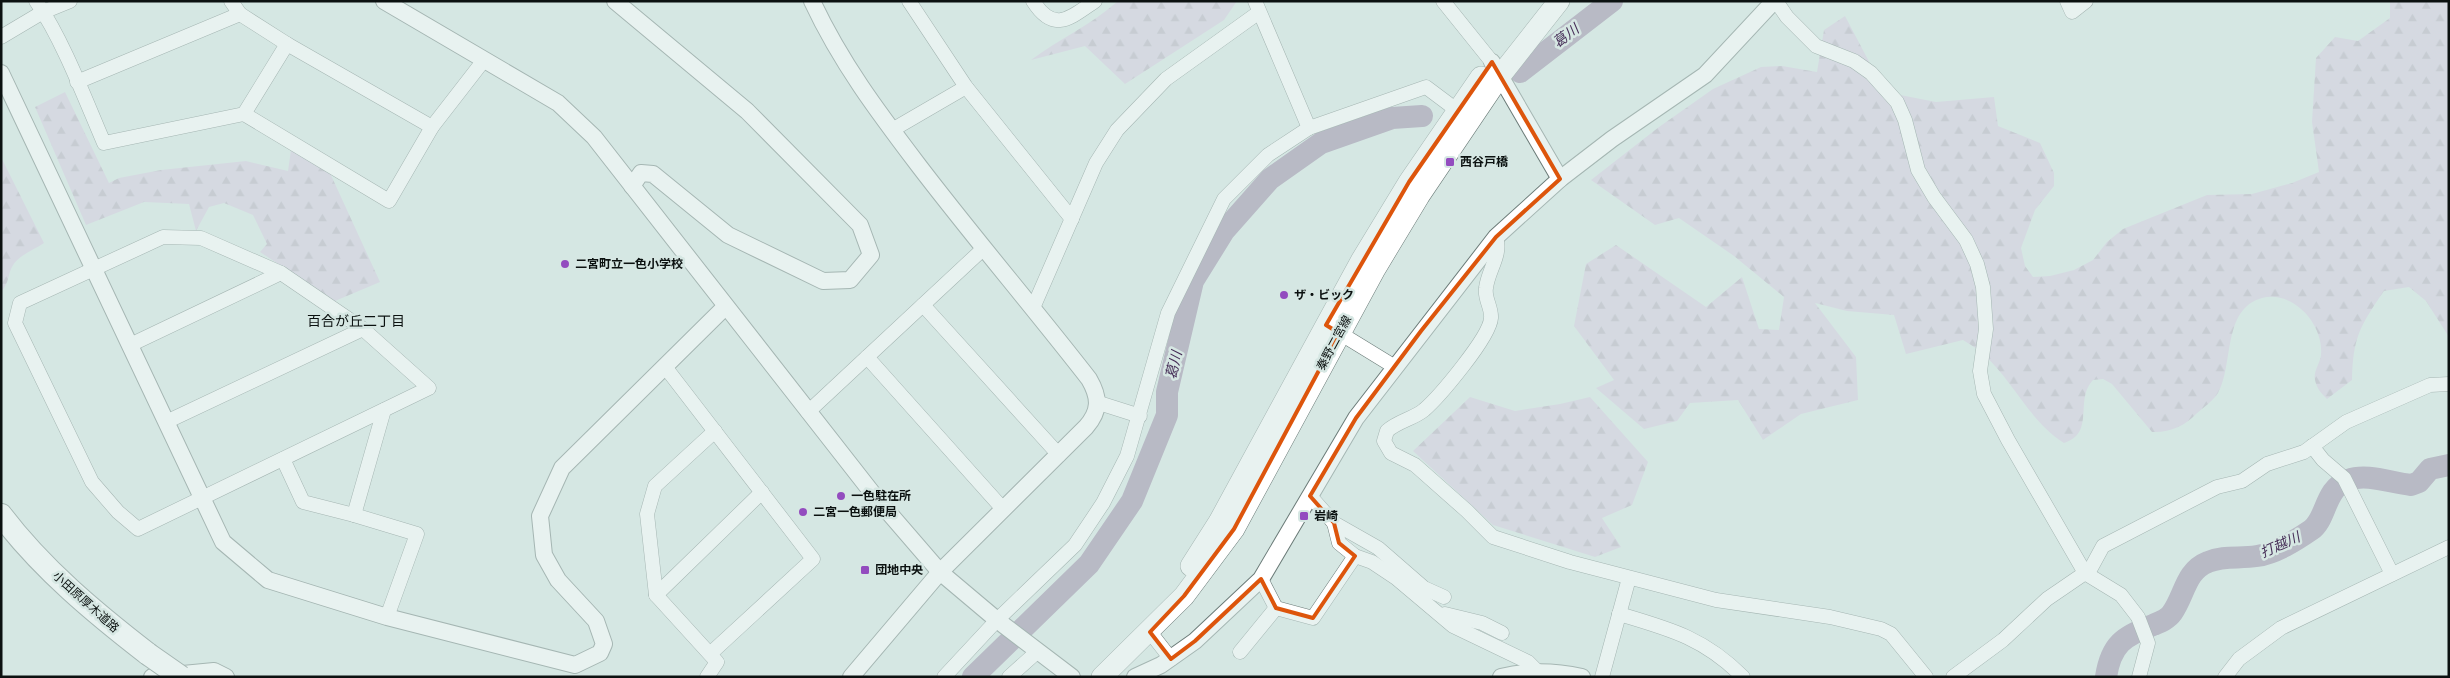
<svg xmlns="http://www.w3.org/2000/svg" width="2450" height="678" viewBox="0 0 2450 678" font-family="'Fira Sans Condensed','Noto Sans JP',sans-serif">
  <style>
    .forest { fill: url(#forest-firs) }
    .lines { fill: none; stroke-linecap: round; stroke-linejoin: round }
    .river { stroke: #9483a0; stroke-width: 22 }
    .minor-casing { stroke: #6b7b78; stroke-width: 15 }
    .tertiary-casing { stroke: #6b7b78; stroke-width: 18 }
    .primary-casing { stroke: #6b7b78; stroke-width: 22 }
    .trunk-casing { stroke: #6b7b78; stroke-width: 24 }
    .minor { stroke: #fff; stroke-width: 14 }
    .tertiary { stroke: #fff; stroke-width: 16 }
    .primary { stroke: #fff; stroke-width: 21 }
    .trunk { stroke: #fff; stroke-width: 22 }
    .trunk-bridge-casing { stroke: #6b7b78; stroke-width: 24; stroke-linecap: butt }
    .trunk-bridge { stroke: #fff; stroke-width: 22 }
    .marked { fill: none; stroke: #dd550c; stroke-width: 4; stroke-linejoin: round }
    .poi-dot { fill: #934cbf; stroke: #d6e7e3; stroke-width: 2 }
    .labels { text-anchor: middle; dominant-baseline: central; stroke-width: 5; stroke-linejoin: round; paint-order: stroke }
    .poi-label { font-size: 12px; font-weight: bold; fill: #0b1110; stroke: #d6e7e3; text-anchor: start }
    .street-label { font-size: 12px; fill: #0b1110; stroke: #d6e7e3 }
    .water-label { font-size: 14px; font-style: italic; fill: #462e57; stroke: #d6e7e3 }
    .neighbourhood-label { font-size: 14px; fill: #0b1110; stroke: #d6e7e3 }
  </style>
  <defs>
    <pattern id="forest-firs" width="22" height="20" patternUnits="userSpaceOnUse" patternTransform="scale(1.25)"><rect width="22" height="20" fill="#d4c8de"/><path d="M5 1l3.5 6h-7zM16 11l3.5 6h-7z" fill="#b5abbd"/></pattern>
  </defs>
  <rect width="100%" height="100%" fill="#d6e7e3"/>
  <g class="forest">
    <path d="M 1118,1 L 1237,1 L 1224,20 L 1125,84 L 1085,46 L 1031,60 C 1059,39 1091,25 1118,1 Z"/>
    <path d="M 2390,1 L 2449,1 L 2449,337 L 2426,301 L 2409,287 L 2384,291 C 2360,326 2353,337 2352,380 L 2327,399 C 2321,393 2317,389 2315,380 C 2313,372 2320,363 2321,355 C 2324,324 2293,290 2262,298 C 2222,309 2234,365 2218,393 C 2213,401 2203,408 2196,414 C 2185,426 2169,433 2152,432 L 2112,384 L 2103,379 L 2093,380 C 2074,400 2096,433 2064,443 C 2029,421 2013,380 1982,353 C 1977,348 1969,344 1963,340 L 1906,354 L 1894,315 L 1847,311 L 1815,303 L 1856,357 L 1858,400 L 1801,414 L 1763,440 L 1738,400 L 1690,403 L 1677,421 L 1644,429 L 1596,388 L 1614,380 L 1574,326 L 1586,264 L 1616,245 L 1706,307 L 1742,277 L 1759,329 L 1779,330 L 1784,297 L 1734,256 L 1679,218 L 1655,225 L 1591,180 L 1659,127 L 1713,89 L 1761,67 L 1782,66 L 1817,72 L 1824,30 L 1845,16 L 1885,92 L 1936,102 L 1994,97 L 1998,126 L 2040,143 L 2054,173 L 2054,186 L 2035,210 L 2021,248 L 2025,266 L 2033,277 L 2050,276 L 2074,270 L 2093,260 L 2107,242 L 2123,229 L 2207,195 L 2252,194 L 2292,183 L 2319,172 L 2312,122 L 2316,58 L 2335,37 L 2358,41 L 2390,18 Z"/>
    <path d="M 65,92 L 109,183 L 119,178 L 161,170 L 246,161 L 288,171 L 291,150 L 330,173 L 380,282 L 335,301 L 260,252 L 267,244 L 253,215 L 224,203 L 209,207 L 196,231 L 189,204 L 144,202 L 86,225 L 35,107 Z"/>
    <path d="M 1,157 L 44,243 C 34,250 18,255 12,267 C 7,277 10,281 1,292 Z"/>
    <path d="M 1470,397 L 1515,411 L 1560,404 L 1590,397 L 1648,462 L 1632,505 L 1602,518 L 1621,547 L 1595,557 L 1493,525 L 1413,451 Z"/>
  </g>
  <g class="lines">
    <g class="river">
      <path d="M 1520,72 L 1612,1"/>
      <path d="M 973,677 L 1089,564 L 1132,501 L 1167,415 L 1167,392 L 1193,281 L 1224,231 L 1270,179 L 1321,143 L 1392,118 L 1422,116"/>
      <path d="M 2106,677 C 2111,644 2124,636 2153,625 C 2160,622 2168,619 2172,613 C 2185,595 2185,571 2208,562 C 2224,555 2240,559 2257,556 C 2276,553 2295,541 2311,530 C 2327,519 2324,489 2348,480 C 2367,473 2391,483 2411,485 L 2419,482 L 2430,469 L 2449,465"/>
    </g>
    <g class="minor-casing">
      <g id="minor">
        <path d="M 36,1 C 63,40 85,99 104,143 L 244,114 L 389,201 L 432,127 L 484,60"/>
        <path d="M 231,1 L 240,14 L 287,44 L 432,127"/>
        <path d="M 909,1 L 966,87 L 1072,219"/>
        <path d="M 1033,1 C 1054,34 1070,18 1095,1"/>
        <path d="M 1255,1 L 1309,128"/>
        <path d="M 1443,1 L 1492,62"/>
        <path d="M 1776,1 L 1787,17 L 1816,46 L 1854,61 L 1871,73 L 1897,102 L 1905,120 L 1918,170 L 1934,197 L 1966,240 L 1977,264 L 1983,287 L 1986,329 L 1980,371 L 1984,394 L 2008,440 L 2085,573 L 2121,595 L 2138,617 L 2148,643 L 2139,677"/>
        <path d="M 2067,1 L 2072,12 L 2086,1"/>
        <path d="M 1,37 L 43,12 L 70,1"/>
        <path d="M 77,82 L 240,14"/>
        <path d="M 244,114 L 287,44"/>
        <path d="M 892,130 L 966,87"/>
        <path d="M 163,237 L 201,238 L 281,273 L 363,329 L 429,388 L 138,529 L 118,512 L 92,482 L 15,323 L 20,303 Z"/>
        <path d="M 1496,237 C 1502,255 1488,270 1486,288 C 1484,298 1492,308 1491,318 C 1490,337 1439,397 1424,410 C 1413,419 1398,421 1387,431 L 1384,441 L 1391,453 L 1415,465 L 1467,511 L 1493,537 L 1570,562 L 1716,600 L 1830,617 L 1881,629 L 1891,634 L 1926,677"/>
        <path d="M 923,305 L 1059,455"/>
        <path d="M 1033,308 L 1096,163 L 1117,130 L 1166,79 L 1258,13"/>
        <path d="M 1333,329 L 1395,367"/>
        <path d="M 130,345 L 281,273"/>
        <path d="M 867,357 L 1003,509"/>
        <path d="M 666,368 L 813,559 L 711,653"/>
        <path d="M 1099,403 L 1140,416"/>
        <path d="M 384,410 L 354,515 L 417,534 L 387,617"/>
        <path d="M 808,412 L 983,249"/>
        <path d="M 166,422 L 363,329"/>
        <path d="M 2312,446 L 2323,460 L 2344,478 L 2392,574"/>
        <path d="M 283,459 L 303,502 L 354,515"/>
        <path d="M 1310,496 L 1334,523 L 1378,548 L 1424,588 L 1444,597"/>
        <path d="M 1334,523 L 1339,543 L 1355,556 L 1372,562 L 1396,578 L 1453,626 L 1528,662 L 1538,672"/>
        <path d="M 1261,579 L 1276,608"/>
        <path d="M 656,595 L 762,492"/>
        <path d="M 1445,614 L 1482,623 L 1502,633"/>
        <path d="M 1619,614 C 1670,629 1704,638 1743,677"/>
        <path d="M 1150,632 L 1171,659"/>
        <path d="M 1240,652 L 1276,608 L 1313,618 L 1355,556"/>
        <path d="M 707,677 L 717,662 L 656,595 L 647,514 L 655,486 L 715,431"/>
        <path d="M 944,677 L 997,620 L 1075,545 L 1103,503 L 1127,456 L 1168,313 L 1224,199 L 1268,155 L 1309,128 L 1426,87 L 1458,111"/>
        <path d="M 1009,677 L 1038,651"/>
        <path d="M 1602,677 L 1629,578"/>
        <path d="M 1953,677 L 2003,640 L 2047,599 L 2085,573 L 2091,568 L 2103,546 L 2217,487 L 2242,481 L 2267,464 L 2304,452 L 2346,422 L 2430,385 L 2449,384"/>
        <path d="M 2225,677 L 2239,659 L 2281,628 L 2449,547"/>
      </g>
    </g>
    <g class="tertiary-casing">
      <g id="tertiary">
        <path d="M 384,1 L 558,103 L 594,137 L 877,499 L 940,572 L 997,620 L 1072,677"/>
        <path d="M 615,1 L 747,111 L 860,225 L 871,255 L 850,280 L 823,281 L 728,235 L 653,174 L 641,173 L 632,186"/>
        <path d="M 812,1 C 841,63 878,112 919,166 C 974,238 1033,307 1089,379 C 1100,398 1100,411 1086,427 L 940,572 L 851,677"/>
        <path d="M 1492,62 L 1560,179"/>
        <path d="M 1,73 L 223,542 L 268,580 L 387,617 L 575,665 L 600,653 L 604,644 L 596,621 L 558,580 L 544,555 L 540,516 L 562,468 L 725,307"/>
        <path d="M 152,677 L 214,671 L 226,677"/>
        <path d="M 1135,677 L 1161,665 L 1195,641 L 1261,579 L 1356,418 L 1496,237 L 1560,179 L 1612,139 L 1705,75 L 1774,1"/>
        <path d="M 1501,677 C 1528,670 1555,671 1582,677"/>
      </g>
    </g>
    <g class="primary-casing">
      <g id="primary">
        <path d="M 1191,566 L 1219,522 L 1361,261 L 1409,182 L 1481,77"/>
        <path d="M 1102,677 L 1184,596 L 1234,529 L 1375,269 L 1419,196 L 1500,76 L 1559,1"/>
      </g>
    </g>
    <g class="trunk-casing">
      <path id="trunk" d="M 1,515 C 42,569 95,613 148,654"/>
    </g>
    <use href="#minor" class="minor"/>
    <use href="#tertiary" class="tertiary"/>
    <use href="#primary" class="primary"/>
    <use href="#trunk" class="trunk"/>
    <g class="trunk-bridge-casing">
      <path id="trunk-bridge" d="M 148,654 L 181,677"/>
    </g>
    <use href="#trunk-bridge" class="trunk-bridge"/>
  </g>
  <path d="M0 0H2450V678H0ZM 1492,62 L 1560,179 L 1496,237 L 1421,331 L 1356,418 L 1310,496 L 1334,523 L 1339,543 L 1355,556 L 1313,618 L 1276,608 L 1261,579 L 1195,641 L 1171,659 L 1150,632 L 1184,596 L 1234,529 L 1339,333 L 1326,325 L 1409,182 Z" fill="#d6e7e3" fill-opacity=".55" fill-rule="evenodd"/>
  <path class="marked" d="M 1492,62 L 1560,179 L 1496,237 L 1421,331 L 1356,418 L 1310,496 L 1334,523 L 1339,543 L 1355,556 L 1313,618 L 1276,608 L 1261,579 L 1195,641 L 1171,659 L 1150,632 L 1184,596 L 1234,529 L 1339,333 L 1326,325 L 1409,182 Z"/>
  <g class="poi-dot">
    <rect x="1445" y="157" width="10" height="10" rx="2.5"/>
    <circle cx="565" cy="264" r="5"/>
    <circle cx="1284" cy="295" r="5"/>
    <circle cx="841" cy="496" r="5"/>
    <circle cx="803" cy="512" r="5"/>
    <rect x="1299" y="511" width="10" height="10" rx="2.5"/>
    <rect x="860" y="565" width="10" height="10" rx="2.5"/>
  </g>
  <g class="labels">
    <g class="poi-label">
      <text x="1460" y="162">西谷戸橋</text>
      <text x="575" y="264">二宮町立一色小学校</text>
      <text x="1294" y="295">ザ・ビック</text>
      <text x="851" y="496">一色駐在所</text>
      <text x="813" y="512">二宮一色郵便局</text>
      <text x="1314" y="516">岩崎</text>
      <text x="875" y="570">団地中央</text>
    </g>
    <g class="street-label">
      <text transform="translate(1334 343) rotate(-62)">秦野二宮線</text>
      <text transform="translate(86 602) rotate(42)">小田原厚木道路</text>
    </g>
    <g class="water-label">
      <text transform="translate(1566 36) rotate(-37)">葛川</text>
      <text transform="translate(1174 365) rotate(-77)">葛川</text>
      <text transform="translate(2280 545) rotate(-24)">打越川</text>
    </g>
    <g class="neighbourhood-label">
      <text x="356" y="321">百合が丘二丁目</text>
    </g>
  </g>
  <rect width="2450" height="678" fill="none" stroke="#0b1110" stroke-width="5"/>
</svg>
